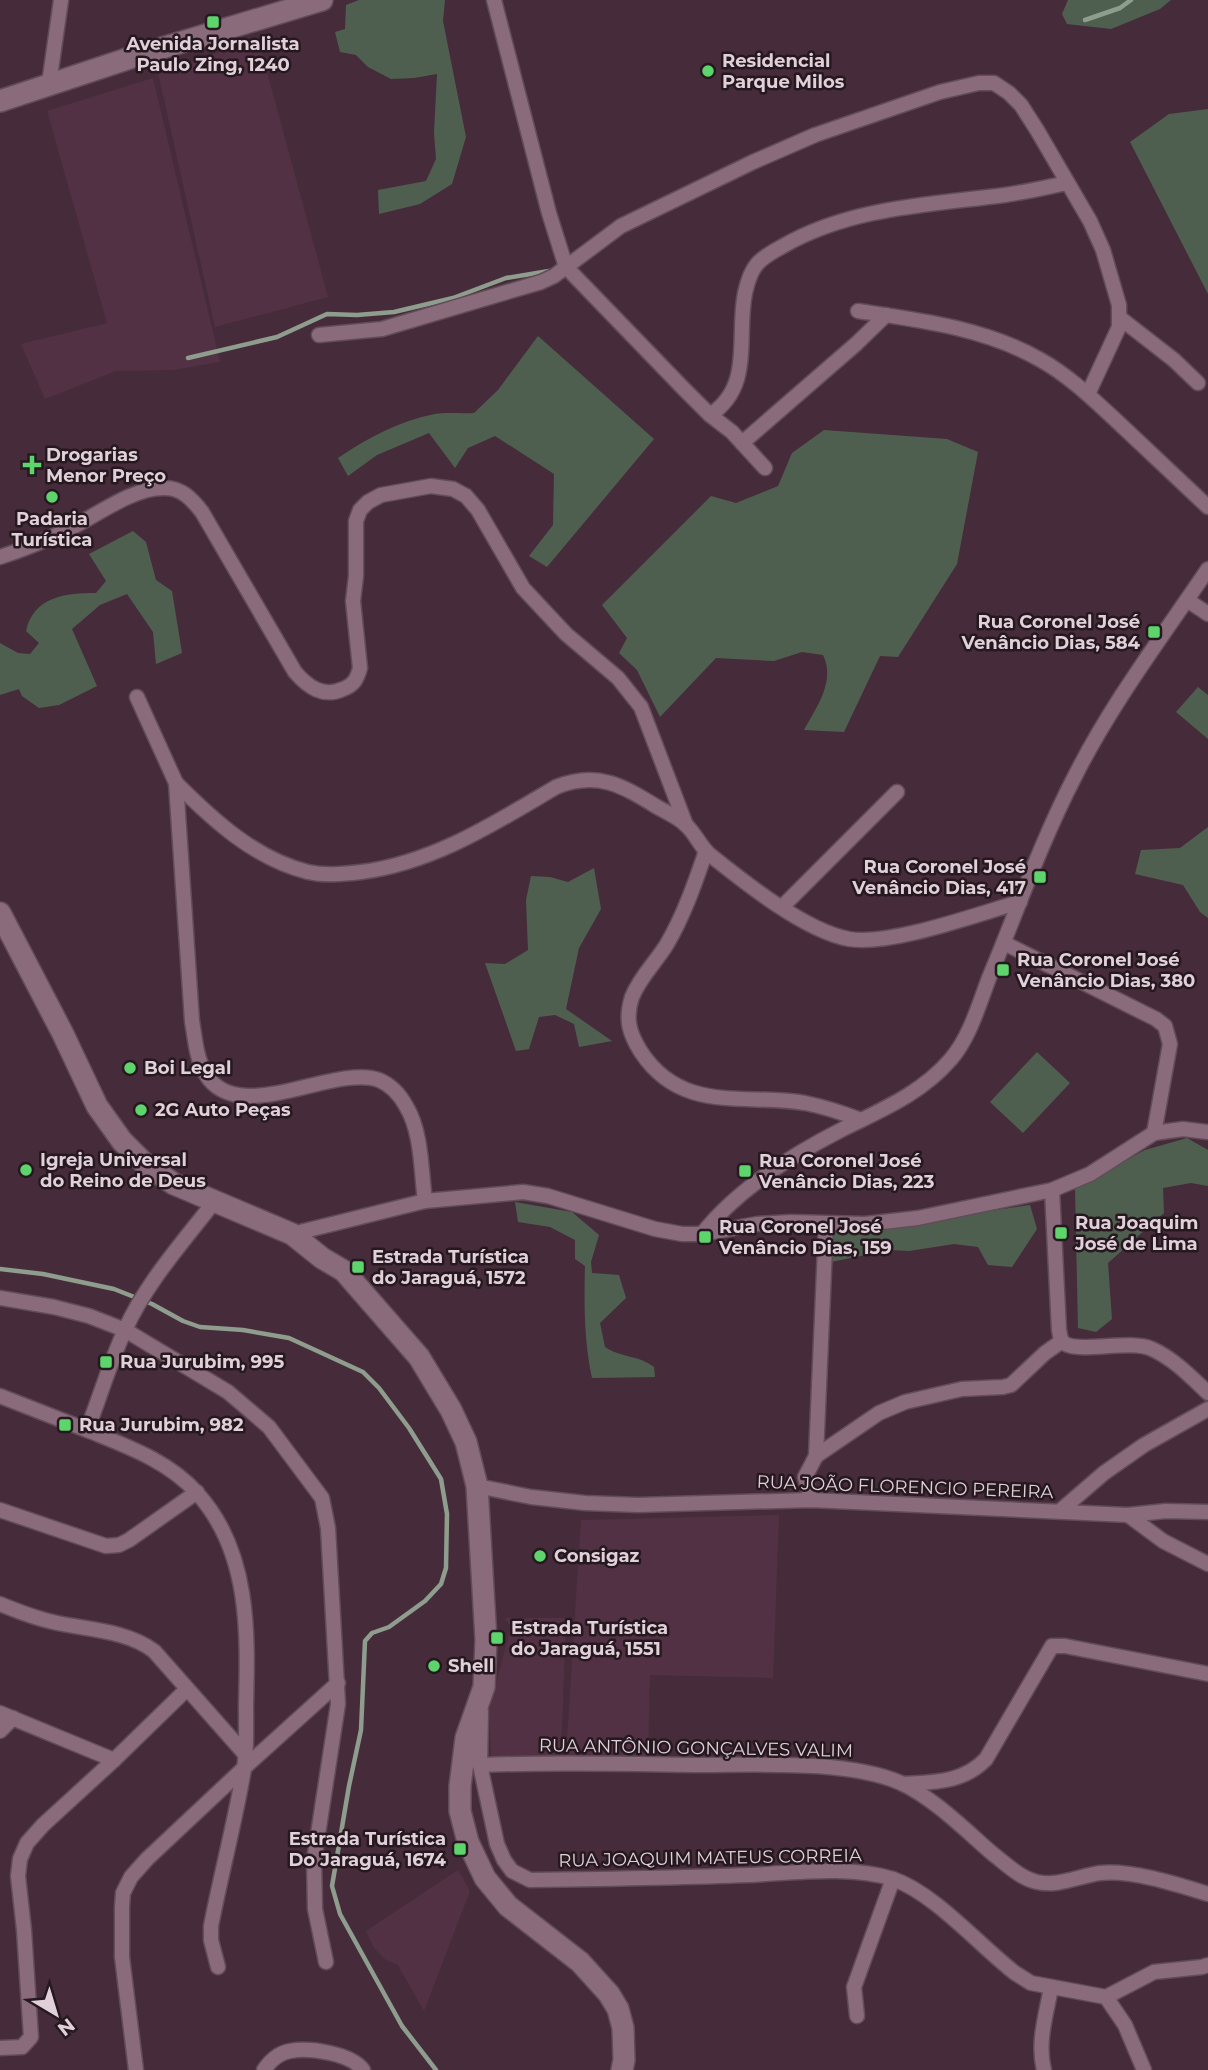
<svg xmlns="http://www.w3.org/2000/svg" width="1208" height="2070" viewBox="0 0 1208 2070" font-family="Montserrat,sans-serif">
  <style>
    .built { fill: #523144 }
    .green { fill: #4f5f4f }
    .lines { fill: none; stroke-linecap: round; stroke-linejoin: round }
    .stream { stroke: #8e9d8d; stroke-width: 4.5 }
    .street-casing { stroke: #624c58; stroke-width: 17 }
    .secondary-casing { stroke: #624c58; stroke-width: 24 }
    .street { stroke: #896b7b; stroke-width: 14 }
    .secondary { stroke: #896b7b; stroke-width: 21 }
    .poi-dot { fill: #5ed56c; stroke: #25181f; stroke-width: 2.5 }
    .labels { text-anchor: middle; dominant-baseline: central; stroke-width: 5; stroke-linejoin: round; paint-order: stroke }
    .poi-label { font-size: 18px; font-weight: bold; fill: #e1d0d9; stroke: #25181f; text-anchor: start }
    .street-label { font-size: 18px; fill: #e1d0d9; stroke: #25181f }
  </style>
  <rect width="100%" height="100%" fill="#462c3a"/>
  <g class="built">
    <path d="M 258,39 L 328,297 L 215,327 L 158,73 Z"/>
    <path d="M 153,78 L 220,362 L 173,370 L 116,371 L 45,399 L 21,344 L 107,323 L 47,111 Z"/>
    <path d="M 779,1515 L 773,1678 L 650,1675 L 648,1758 L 566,1755 L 581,1520 Z"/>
    <path d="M 505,1618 L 566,1618 L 561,1757 L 491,1756 L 489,1710 L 511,1627 Z"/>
    <path d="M 458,1870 L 470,1891 L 424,2011 L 398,1965 L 386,1960 L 374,1948 L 366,1931 Z"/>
  </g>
  <g class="green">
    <path d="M 359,0 L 445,0 L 443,21 L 466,137 L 452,184 L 420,204 L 379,214 L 378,190 L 426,181 L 436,159 L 434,133 L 437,74 L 414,78 L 391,79 L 368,67 L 356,55 L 340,52 L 335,32 L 345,29 L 346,5 Z"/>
    <path d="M 1068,0 L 1171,0 L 1160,9 L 1111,29 L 1067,24 L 1062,14 Z"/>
    <path d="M 1208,109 L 1208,294 L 1130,142 L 1169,114 Z"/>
    <path d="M 538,336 L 654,439 L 547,567 L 529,556 L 553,525 L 554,474 L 495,436 L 468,448 L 455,468 L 429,433 L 377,455 L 348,476 L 338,458 C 367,438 399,421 435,414 C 447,412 461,414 474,413 L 498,390 Z"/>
    <path d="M 824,430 L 947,439 L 978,452 L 957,564 L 898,657 L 880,656 L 844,732 L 804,730 C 816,708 836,681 823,655 L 802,652 L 774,661 L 716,658 L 660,717 L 637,670 L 619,653 L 627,638 L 602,605 L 711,496 L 736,503 L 778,486 L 792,453 Z"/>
    <path d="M 133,531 L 146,542 L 156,580 L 172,591 L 182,653 L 156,664 L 153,632 L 127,594 L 100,605 L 72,629 L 97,686 L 59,705 L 39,708 L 22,696 L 19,689 L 0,695 L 0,643 L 18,653 L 30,654 L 39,643 L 26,631 C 34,596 66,593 96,593 L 106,581 L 89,554 Z"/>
    <path d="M 1198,687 L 1208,695 L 1208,739 L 1176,712 Z"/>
    <path d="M 1208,827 L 1208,918 L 1200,912 L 1183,885 L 1135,874 L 1141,850 L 1180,848 Z"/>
    <path d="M 594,868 L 601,909 L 579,948 L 566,1009 L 612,1041 L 579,1047 L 574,1024 L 555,1015 L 539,1017 L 529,1049 L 516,1051 L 485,963 L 505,964 L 528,950 L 526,900 L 531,876 L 550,877 L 568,882 Z"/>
    <path d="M 1037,1052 L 1070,1083 L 1023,1133 L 990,1102 Z"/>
    <path d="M 1187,1138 L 1208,1150 L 1208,1186 L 1191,1183 L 1163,1188 L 1164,1213 L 1108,1263 L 1112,1319 L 1096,1332 L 1078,1328 L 1075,1188 L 1145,1150 Z"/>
    <path d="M 515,1202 L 572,1212 L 599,1235 L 591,1262 L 592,1273 L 619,1275 L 626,1298 L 600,1323 L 605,1347 C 621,1358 639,1355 654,1367 L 655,1377 L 592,1378 C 584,1341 584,1303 585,1266 L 575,1259 L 575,1240 L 550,1227 L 518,1222 Z"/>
    <path d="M 1030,1205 L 1037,1229 L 1012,1267 L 988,1265 L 978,1247 L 954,1244 L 909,1251 L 890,1250 L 831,1262 L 831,1233 Z"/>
  </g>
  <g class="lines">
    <g class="stream">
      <path d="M 1085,20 L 1120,8 L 1131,0"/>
      <path d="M 188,358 L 277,337 L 327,314 L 357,315 L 394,312 L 453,298 L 506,278 L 549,271"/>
      <path d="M 0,1269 L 43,1274 L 114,1289 L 152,1304 L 183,1321 L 200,1327 L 243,1330 L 289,1338 L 363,1372 L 379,1388 L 409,1428 L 441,1479 L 447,1514 L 446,1568 L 441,1584 L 425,1601 L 389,1627 L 372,1633 L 365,1641 L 361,1730 L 349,1786 L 332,1886 L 340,1914 L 402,2026 L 436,2070"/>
    </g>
    <g class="street-casing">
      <g id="street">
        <path d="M 494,0 L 549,213 L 566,267 L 682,387 L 710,415 L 732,432 L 765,468"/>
        <path d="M 49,84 L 61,0"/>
        <path d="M 858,311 C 919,320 984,328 1039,359 C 1070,376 1096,402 1122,426 C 1151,453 1179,480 1208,507"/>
        <path d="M 1120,318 L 1174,360 L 1198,383"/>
        <path d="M 319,335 L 382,329 L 541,282 L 554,276 L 621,226 L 753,162 L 815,135 L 940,92 L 979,83 L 994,83 L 1009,93 L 1021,105 L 1037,130 L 1090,221 L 1103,250 L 1119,305 L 1119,327 L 1088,394"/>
        <path d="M 710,415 C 754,386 736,337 745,293 C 747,284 751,271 757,264 C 764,256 774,251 783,246 C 851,207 929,205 1005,195 C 1026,192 1047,187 1067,183"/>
        <path d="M 742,443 L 856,344 L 886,315"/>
        <path d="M 0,557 C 22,550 44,541 65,531 C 93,518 131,488 163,488 C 181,487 192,499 202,512 L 295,672 C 308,687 323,698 343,689 C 354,685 357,679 360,668 L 353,601 L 356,576 L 356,521 L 360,510 L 368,502 L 381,495 L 431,486 L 453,489 L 466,496 L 478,510 L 523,588 L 566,634 L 618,678 L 641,707 L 686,825"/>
        <path d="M 1187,600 L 1208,614"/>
        <path d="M 137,697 L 176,783 L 192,1021 C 195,1038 196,1057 205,1073 C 237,1129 334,1063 379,1080 C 391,1085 400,1095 406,1106 C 422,1132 421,1171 425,1201"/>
        <path d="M 176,783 C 213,820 255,859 308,872 C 325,876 343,874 361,872 C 433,863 495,823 556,787 C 598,770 623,786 659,808 C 668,813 679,818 686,825 C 695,833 700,846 709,854 C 744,882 805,931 849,939 C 891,946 977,914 1020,902"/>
        <path d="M 706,851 C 695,883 684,915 667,944 C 656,962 640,977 632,997 C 625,1019 629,1033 641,1052 C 682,1114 744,1093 805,1103 C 825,1107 843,1113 861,1120"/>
        <path d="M 782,907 L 897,792"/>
        <path d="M 1004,943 L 1156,1019 L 1165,1026 L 1170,1044 L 1154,1133"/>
        <path d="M 1052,1190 L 1059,1330 C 1060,1334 1060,1338 1062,1341 C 1073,1356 1129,1338 1152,1349 C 1174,1359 1191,1377 1208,1393"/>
        <path d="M 292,1234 L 425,1201 L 523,1192 L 548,1196 L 655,1229 L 682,1234 L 702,1234 L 757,1224 L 791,1222 L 865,1224 L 918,1218 L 1052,1190 L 1090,1174 L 1154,1133 L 1183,1129 L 1208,1132"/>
        <path d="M 702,1234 C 736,1191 792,1155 841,1130 C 881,1110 921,1094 951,1059 C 970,1037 979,1004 989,978 C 1017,911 1041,842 1074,778 C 1111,704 1162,637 1208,569"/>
        <path d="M 0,1298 L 54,1307 L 89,1316 L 125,1330 L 228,1392 L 269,1427 L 322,1498 L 328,1528 L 338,1704 L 314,1860 L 315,1909 L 326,1962"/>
        <path d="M 0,1396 L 87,1430 C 100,1397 110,1362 125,1330 C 146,1283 183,1242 214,1202"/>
        <path d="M 87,1430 C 126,1446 169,1461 197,1493 C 250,1551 248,1633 246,1705 C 246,1726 247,1749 244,1769 C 235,1822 221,1874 211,1926 L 211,1940 L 218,1967"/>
        <path d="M 816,1456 L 879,1413 L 905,1402 L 962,1389 L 1003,1387 L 1011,1385 L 1045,1353 L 1062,1341"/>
        <path d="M 477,1486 L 531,1497 L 585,1503 L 638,1505 L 811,1500 L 1128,1515 L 1166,1511 L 1208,1512"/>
        <path d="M 811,1500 L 805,1477 L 816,1456 L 826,1224"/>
        <path d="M 0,1510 L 106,1546 L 119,1545 L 129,1540 L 197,1492"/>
        <path d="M 1060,1511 L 1104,1473 L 1144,1445 L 1208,1409"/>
        <path d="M 1128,1515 L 1163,1541 L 1208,1564"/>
        <path d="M 0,1604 C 17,1611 35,1618 53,1622 C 87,1630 126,1630 154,1651 L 245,1754"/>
        <path d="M 481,1711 L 480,1765 L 497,1844 L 504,1860 L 512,1871 L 530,1880 C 603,1879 676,1878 749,1875 C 793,1873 851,1865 893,1879 C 934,1893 979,1945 1015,1973 L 1031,1983 L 1106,1997 L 1154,1972 L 1202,1967 L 1208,1965"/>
        <path d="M 0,1713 L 114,1760"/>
        <path d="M 0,1731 L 13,1718"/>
        <path d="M 480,1765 C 554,1762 628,1764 702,1765 C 759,1765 849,1760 901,1783 C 935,1799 965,1830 993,1854 C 1006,1864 1020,1878 1037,1882 C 1057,1887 1080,1876 1100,1873 C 1133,1870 1176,1884 1208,1894"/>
        <path d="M 903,1784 C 934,1782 963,1783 986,1759 L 1052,1646 L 1065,1646 L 1208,1674"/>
        <path d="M 1106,1997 L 1125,2025 L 1144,2070"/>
        <path d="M 857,2016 L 854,1987 L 893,1879"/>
        <path d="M 0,2048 L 22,2047 L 31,2037 L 24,1930 L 18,1876 L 20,1859 L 27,1843 L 43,1825 L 114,1760 L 187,1689"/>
        <path d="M 136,2070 L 122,1957 L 122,1907 L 123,1893 L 131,1877 L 147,1859 L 245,1767 L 338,1683"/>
        <path d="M 264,2070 C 270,2061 279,2053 290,2051 C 310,2047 352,2054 363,2070"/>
        <path d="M 1044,2070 C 1037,2043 1046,2015 1051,1988"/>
      </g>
    </g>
    <g class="secondary-casing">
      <g id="secondary">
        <path d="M 0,101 L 139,55 L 322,0"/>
        <path d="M 0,913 L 63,1034 L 97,1106 L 122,1141 L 145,1164 L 174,1184 L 292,1234 L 322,1258 L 344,1271 L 419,1357 L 451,1410 L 466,1442 L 477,1486 L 486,1640 L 484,1687 L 466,1738 L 460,1786 L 460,1811 L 468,1842 L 485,1878 L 508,1906 L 580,1962 L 609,1994 L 618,2009 L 623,2028 L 624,2060 L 622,2070"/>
      </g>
    </g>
    <use href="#street" class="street"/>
    <use href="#secondary" class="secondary"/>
  </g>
  <g class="poi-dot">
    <rect x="206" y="15" width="14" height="14" rx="3.5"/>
    <circle cx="708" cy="71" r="7"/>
    <path d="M28.5 454.5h7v7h7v7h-7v7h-7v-7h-7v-7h7z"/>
    <circle cx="52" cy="497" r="7"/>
    <rect x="1147" y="625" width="14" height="14" rx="3.5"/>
    <rect x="1033" y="870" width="14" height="14" rx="3.5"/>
    <rect x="996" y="963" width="14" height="14" rx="3.5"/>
    <circle cx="130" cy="1068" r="7"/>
    <circle cx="141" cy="1110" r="7"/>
    <circle cx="26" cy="1170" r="7"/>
    <rect x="738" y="1164" width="14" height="14" rx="3.5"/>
    <rect x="1054" y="1226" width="14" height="14" rx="3.5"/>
    <rect x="698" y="1230" width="14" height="14" rx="3.5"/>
    <rect x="351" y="1260" width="14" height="14" rx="3.5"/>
    <rect x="99" y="1355" width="14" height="14" rx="3.5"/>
    <rect x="58" y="1418" width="14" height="14" rx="3.5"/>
    <circle cx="540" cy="1556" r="7"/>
    <rect x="490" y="1631" width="14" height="14" rx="3.5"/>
    <circle cx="434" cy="1666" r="7"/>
    <rect x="453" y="1842" width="14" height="14" rx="3.5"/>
  </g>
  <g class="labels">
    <g class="poi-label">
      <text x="213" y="44" text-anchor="middle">Avenida Jornalista<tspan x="213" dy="21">Paulo Zing, 1240</tspan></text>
      <text x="722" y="61">Residencial<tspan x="722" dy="21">Parque Milos</tspan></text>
      <text x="46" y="455">Drogarias<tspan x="46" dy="21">Menor Preço</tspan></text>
      <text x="52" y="519" text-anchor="middle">Padaria<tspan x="52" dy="21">Turística</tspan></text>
      <text x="1140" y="622" text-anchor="end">Rua Coronel José<tspan x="1140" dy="21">Venâncio Dias, 584</tspan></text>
      <text x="1026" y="867" text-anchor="end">Rua Coronel José<tspan x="1026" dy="21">Venâncio Dias, 417</tspan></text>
      <text x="1017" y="960">Rua Coronel José<tspan x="1017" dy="21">Venâncio Dias, 380</tspan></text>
      <text x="144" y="1068">Boi Legal</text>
      <text x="155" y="1110">2G Auto Peças</text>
      <text x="40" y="1160">Igreja Universal<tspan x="40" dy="21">do Reino de Deus</tspan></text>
      <text x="759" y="1161">Rua Coronel José<tspan x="759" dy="21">Venâncio Dias, 223</tspan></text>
      <text x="1075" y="1223">Rua Joaquim<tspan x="1075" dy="21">José de Lima</tspan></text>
      <text x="719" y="1227">Rua Coronel José<tspan x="719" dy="21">Venâncio Dias, 159</tspan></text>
      <text x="372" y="1257">Estrada Turística<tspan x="372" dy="21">do Jaraguá, 1572</tspan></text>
      <text x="120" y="1362">Rua Jurubim, 995</text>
      <text x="79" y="1425">Rua Jurubim, 982</text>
      <text x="554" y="1556">Consigaz</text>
      <text x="511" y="1628">Estrada Turística<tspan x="511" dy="21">do Jaraguá, 1551</tspan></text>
      <text x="448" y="1666">Shell</text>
      <text x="446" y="1839" text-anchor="end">Estrada Turística<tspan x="446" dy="21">Do Jaraguá, 1674</tspan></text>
    </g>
    <g class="street-label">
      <text transform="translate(905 1487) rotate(2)">RUA JOÃO FLORENCIO PEREIRA</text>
      <text transform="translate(696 1748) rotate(1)">RUA ANTÔNIO GONÇALVES VALIM</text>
      <text transform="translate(710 1858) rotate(-1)">RUA JOAQUIM MATEUS CORREIA</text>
    </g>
  </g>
  <g transform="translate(56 2014) rotate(142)" stroke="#25181f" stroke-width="5" paint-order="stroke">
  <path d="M0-5L12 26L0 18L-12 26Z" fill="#e1d0d9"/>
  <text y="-10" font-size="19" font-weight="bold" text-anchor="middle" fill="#e1d0d9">N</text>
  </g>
</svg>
